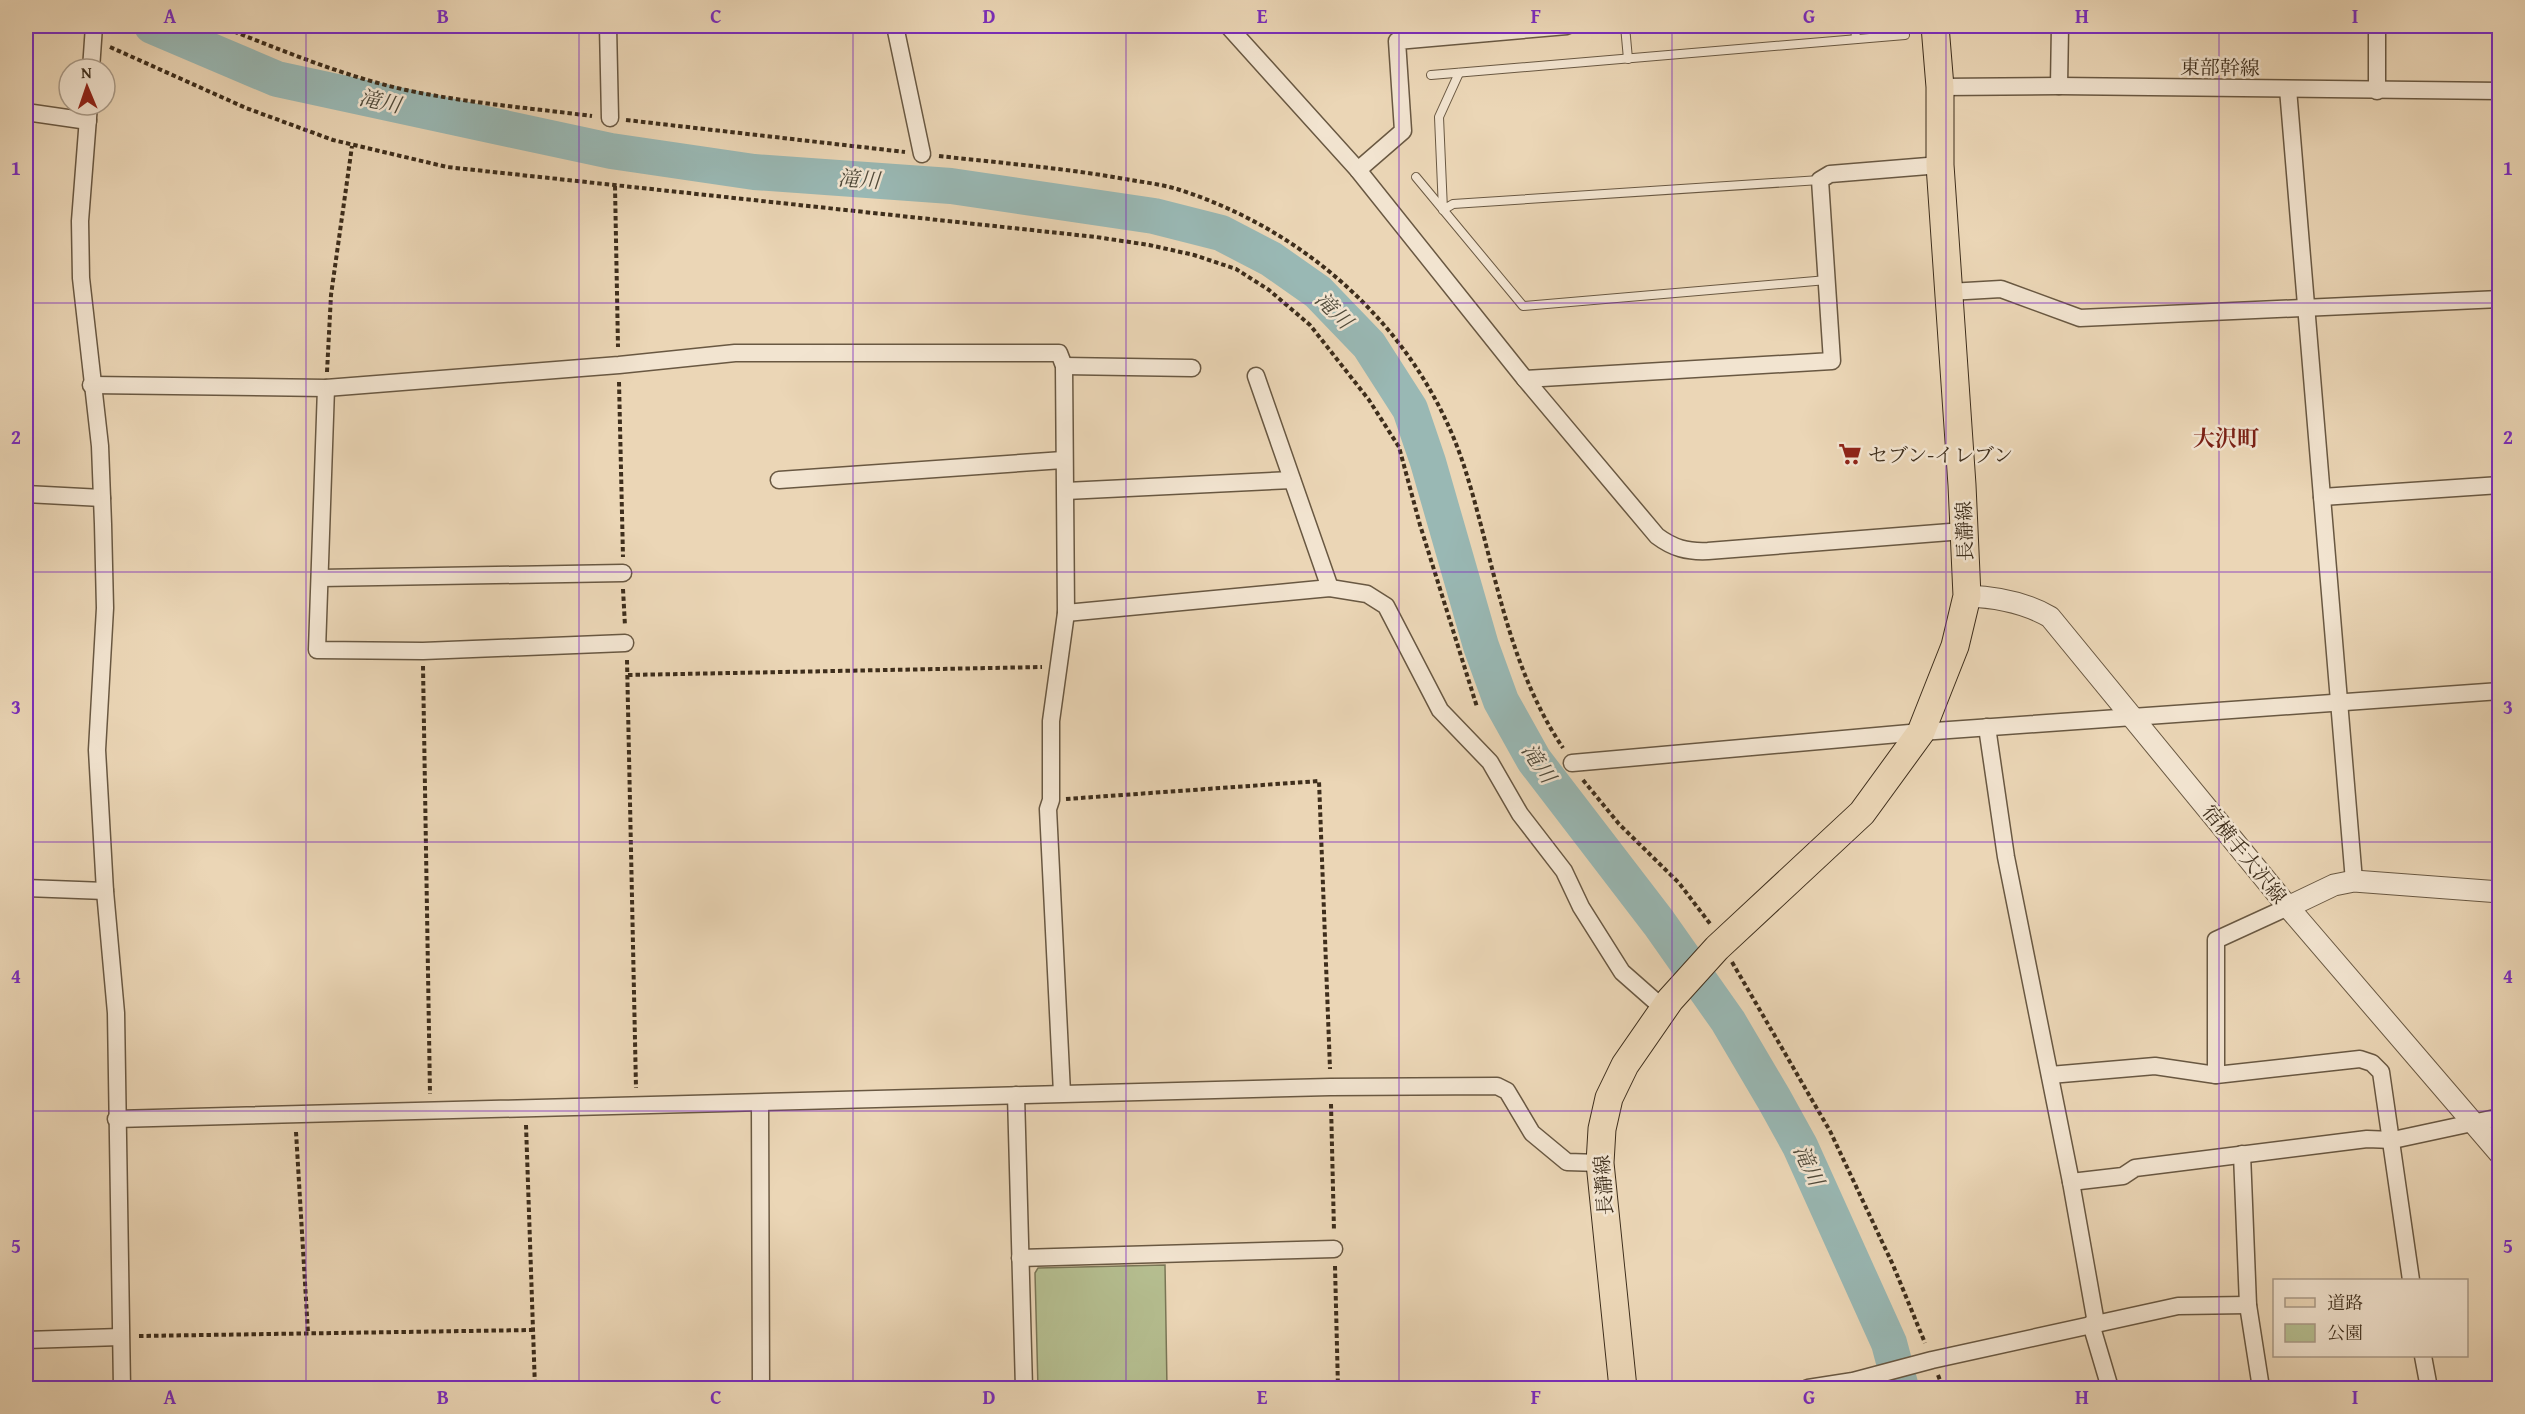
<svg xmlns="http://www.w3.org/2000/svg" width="2525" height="1414" viewBox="0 0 2525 1414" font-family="'Gentium Book Plus','Noto Serif JP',serif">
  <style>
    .green { fill: #b5be90; stroke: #7a7656; stroke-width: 1.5 }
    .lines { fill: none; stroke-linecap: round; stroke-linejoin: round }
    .river { stroke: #99b8b4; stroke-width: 36 }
    .service-casing { stroke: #695842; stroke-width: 10 }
    .minor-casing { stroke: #695842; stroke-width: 19 }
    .tertiary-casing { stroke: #695842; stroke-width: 23 }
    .primary-casing { stroke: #3e2e1c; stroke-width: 29 }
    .path { stroke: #3e2e1c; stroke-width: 4; stroke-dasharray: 4.5 3; stroke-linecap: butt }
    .service { stroke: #f2e4d0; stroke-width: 8 }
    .minor { stroke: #f2e4d0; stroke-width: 16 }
    .tertiary { stroke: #f2e4d0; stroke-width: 21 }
    .primary { stroke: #ebd6b6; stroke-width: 27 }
    .grid { fill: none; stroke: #7b2cbf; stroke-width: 1.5; stroke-opacity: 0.55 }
    .labels { text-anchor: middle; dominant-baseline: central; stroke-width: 5; stroke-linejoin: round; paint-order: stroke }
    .street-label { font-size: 20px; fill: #3e2e1c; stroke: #f2e4d0 }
    .poi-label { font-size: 20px; fill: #3e2e1c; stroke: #f2e4d0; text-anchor: start }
    .water-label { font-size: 21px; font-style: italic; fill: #504a3a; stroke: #f2e4d0 }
    .quarter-label { font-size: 22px; font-weight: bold; fill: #7a1f14; stroke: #f2e4d0 }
    .neatline { fill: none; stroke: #7b2cbf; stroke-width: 2 }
    .grid-label { font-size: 20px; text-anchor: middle; font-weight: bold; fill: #7b2cbf }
  </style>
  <rect width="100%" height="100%" fill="#ebd6b6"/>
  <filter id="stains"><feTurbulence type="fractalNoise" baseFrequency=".00333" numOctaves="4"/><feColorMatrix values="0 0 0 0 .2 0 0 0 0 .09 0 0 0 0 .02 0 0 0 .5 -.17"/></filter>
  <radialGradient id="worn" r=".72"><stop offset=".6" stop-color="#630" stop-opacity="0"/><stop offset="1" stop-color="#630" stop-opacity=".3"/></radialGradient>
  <path class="green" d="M 1165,1265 L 1167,1388 L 1038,1388 L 1035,1273 L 1038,1268 Z"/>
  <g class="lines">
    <path class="river" d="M 152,26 L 277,79 L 611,151 L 754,172 L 951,186 L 1154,216 L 1221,233 L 1271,259 L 1318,292 L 1369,345 L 1410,409 L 1428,462 L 1481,646 L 1501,701 L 1534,760 L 1659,923 L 1728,1021 L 1774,1099 L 1800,1146 L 1889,1343 L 1901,1388"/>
    <g class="service-casing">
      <g id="service">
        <path d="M 1625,26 L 1628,59"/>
        <path d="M 1855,26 L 1856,39"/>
        <path d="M 1459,73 L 1439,117 L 1443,210 L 1453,204 L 1820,180"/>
        <path d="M 1431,75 L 1905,35"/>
        <path d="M 1416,177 L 1523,306 L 1827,280"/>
      </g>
    </g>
    <g class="minor-casing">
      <g id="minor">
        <path d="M 608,26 L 610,118"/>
        <path d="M 895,26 L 922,154"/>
        <path d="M 1228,26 L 1358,170 L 1525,379 L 1657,536 C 1673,548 1687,552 1708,551 L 1963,531"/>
        <path d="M 91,69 L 94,26"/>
        <path d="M 2059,86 L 2060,26"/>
        <path d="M 1940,87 L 2059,86 L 2500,91"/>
        <path d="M 2288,89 L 2354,881"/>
        <path d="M 2377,91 L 2377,26"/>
        <path d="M 89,105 L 80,221 L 81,278 L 100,446 L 103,524 L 105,608 L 97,750 L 105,891 L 116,1013 L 122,1388"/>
        <path d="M 26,112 L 88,121"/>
        <path d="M 1358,170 L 1403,131 L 1397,41 L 1567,26"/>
        <path d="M 1949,292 L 2001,289 L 2080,318 L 2500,299"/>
        <path d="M 1064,366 L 1192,368"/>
        <path d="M 1256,376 L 1330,588"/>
        <path d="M 1525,379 L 1832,361 L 1820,180 L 1830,174 L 1940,165"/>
        <path d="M 91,385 L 326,388 L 619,365 L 735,353 L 1059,353 L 1064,366 L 1066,613 L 1051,721 L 1051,800 L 1048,809 L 1062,1093"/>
        <path d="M 326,388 L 317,650 L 423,651 L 625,643"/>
        <path d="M 779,480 L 1063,460"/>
        <path d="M 1066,491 L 1292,480"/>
        <path d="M 26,494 L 102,498"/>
        <path d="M 2322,497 L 2500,485"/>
        <path d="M 320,578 L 623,573"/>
        <path d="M 1066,613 L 1330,588 L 1367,594 L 1386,606 L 1440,710 L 1490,762 L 1520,814 L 1564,871 L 1581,907 L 1622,972 L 1664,1009"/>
        <path d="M 1987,727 L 2006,857 L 2071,1182 L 2096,1323"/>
        <path d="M 1572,763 L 1921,732 L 2500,691"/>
        <path d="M 26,888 L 105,891"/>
        <path d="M 2050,1075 L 2155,1066 L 2216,1075 L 2360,1059 L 2372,1063 L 2381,1072 L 2411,1280"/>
        <path d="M 2216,1075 L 2216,940 L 2288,907"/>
        <path d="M 1016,1095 L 1024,1388"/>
        <path d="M 760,1103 L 761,1388"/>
        <path d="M 116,1119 L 1330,1087 L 1497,1086 L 1507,1091 L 1532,1133 L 1567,1162 L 1600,1163"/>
        <path d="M 2242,1154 L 2248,1305 L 2261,1388"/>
        <path d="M 2071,1182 L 2123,1176 L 2135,1168 L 2367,1139 L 2393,1140 L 2500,1117"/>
        <path d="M 1020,1258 L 1334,1249"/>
        <path d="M 2091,1324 L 2110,1388"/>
        <path d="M 26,1340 L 120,1337"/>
        <path d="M 2423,1356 L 2429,1388"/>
        <path d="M 1808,1388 L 1853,1381 L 1932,1360 L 2178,1306 L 2248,1305"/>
      </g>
    </g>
    <g class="tertiary-casing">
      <g id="tertiary">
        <path d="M 1967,596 C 1997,597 2024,602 2050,617 L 2288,907 L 2500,1154"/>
        <path d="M 2288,907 L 2334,885 L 2354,881 L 2500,892"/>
      </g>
    </g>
    <g class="primary-casing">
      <path id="primary" d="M 1623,1388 L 1600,1163 L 1602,1129 L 1609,1098 L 1625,1065 L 1670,1000 L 1717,948 L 1862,813 L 1921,732 L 1955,646 L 1967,596 L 1962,485 L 1940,165 L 1940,87 L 1935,26"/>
    </g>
    <g class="path">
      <path d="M 63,26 L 76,32"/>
      <path d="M 220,26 C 281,50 343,76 406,90 C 467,103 530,108 592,116"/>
      <path d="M 110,47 L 246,108 L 333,140 L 447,167 L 1096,237 L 1149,245 L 1194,255 L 1236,269 L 1269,290 L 1310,325 L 1369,400 L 1399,447 L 1420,525 L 1477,707"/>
      <path d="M 626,120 L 905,152"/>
      <path d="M 939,156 C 1001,163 1064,168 1125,179 C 1142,182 1160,184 1177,189 C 1310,231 1422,334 1465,469 C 1495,564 1506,663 1563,748"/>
      <path d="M 615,186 L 618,347"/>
      <path d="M 327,372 L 331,295 L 352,146"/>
      <path d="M 619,382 L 623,557"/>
      <path d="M 623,589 L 625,626"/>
      <path d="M 627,660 L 636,1088"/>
      <path d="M 423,666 L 430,1094"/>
      <path d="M 628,675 L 1042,667"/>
      <path d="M 1583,780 L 1619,824 L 1679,883 L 1711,925"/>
      <path d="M 1066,799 L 1319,781 L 1330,1069"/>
      <path d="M 1732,962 L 1830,1131 L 1893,1265 L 1925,1343"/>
      <path d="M 1331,1104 L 1334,1231"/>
      <path d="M 526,1125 L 535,1388"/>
      <path d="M 296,1132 L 308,1333"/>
      <path d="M 1335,1266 L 1338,1388"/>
      <path d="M 139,1336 L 532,1330"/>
      <path d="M 1938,1375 L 1943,1388"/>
      <path d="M 700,1388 L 744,1385"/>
    </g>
    <use href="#service" class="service"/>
    <use href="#minor" class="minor"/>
    <use href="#tertiary" class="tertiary"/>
    <use href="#primary" class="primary"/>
  </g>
  <path class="grid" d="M 306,26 L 306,1388M 579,26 L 579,1388M 853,26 L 853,1388M 1126,26 L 1126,1388M 1399,26 L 1399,1388M 1672,26 L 1672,1388M 1946,26 L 1946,1388M 2219,26 L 2219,1388M 26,303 L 2500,303M 26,572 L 2500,572M 26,842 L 2500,842M 26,1111 L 2500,1111"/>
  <defs>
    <g id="supermarket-bare" transform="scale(1.8)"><path d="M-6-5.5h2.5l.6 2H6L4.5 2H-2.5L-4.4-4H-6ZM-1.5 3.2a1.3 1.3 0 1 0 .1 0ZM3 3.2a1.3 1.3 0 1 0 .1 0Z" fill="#8f2418" stroke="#f2e4d0" stroke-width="2.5" paint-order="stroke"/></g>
  </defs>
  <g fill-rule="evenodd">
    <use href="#supermarket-bare" x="1850" y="454"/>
  </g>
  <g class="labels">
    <g class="street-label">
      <text transform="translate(2220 67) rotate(1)">東部幹線</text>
      <text transform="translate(1964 531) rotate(-92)">長瀞線</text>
      <text transform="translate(2245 854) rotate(51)">宿横手大沢線</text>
      <text transform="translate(1603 1185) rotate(-94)">長瀞線</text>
    </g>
    <g class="poi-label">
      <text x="1868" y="454">セブン-イレブン</text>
    </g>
    <g class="water-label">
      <text transform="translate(380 101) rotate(12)">滝川</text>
      <text transform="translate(859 179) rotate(4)">滝川</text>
      <text transform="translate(1334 310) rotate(45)">滝川</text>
      <text transform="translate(1539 763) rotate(56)">滝川</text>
      <text transform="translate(1809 1165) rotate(65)">滝川</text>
    </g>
    <g class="quarter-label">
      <text x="2226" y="438">大沢町</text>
    </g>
  </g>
  <rect width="2525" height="1414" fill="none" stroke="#ebd6b6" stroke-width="66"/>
  <rect x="2273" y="1279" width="195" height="78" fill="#f2e4d0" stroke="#aa9b88" stroke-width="1.5"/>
  <rect x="2285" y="1298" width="30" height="9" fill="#ebd6b6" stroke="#aa9b88" stroke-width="1.5"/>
  <text x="2327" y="1309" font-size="18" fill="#3e2e1c">道路</text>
  <rect x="2285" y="1324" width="30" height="18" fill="#b5be90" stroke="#aa9b88" stroke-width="1.5"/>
  <text x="2327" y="1339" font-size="18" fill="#3e2e1c">公園</text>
  <g transform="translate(87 87) rotate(358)"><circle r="28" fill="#f2e4d0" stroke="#aa9b88" stroke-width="1.5"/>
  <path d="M0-4.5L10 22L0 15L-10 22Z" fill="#8f2418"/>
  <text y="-9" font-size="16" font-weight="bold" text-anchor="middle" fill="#3e2e1c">N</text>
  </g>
  <rect x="33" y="33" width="2459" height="1348" class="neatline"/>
  <g class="grid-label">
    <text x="170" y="23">A</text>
    <text x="443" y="23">B</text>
    <text x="716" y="23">C</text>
    <text x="989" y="23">D</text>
    <text x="1262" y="23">E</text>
    <text x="1536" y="23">F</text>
    <text x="1809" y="23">G</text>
    <text x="2082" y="23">H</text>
    <text x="2355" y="23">I</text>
    <text x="16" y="175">1</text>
    <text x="2508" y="175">1</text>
    <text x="16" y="444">2</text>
    <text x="2508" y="444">2</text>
    <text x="16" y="714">3</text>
    <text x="2508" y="714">3</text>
    <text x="16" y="983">4</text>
    <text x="2508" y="983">4</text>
    <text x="16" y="1253">5</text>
    <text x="2508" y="1253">5</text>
    <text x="170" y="1404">A</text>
    <text x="443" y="1404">B</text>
    <text x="716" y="1404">C</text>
    <text x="989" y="1404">D</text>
    <text x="1262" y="1404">E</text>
    <text x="1536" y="1404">F</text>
    <text x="1809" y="1404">G</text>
    <text x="2082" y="1404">H</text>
    <text x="2355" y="1404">I</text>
  </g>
  <rect width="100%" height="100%" filter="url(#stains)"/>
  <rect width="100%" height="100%" fill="url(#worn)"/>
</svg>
